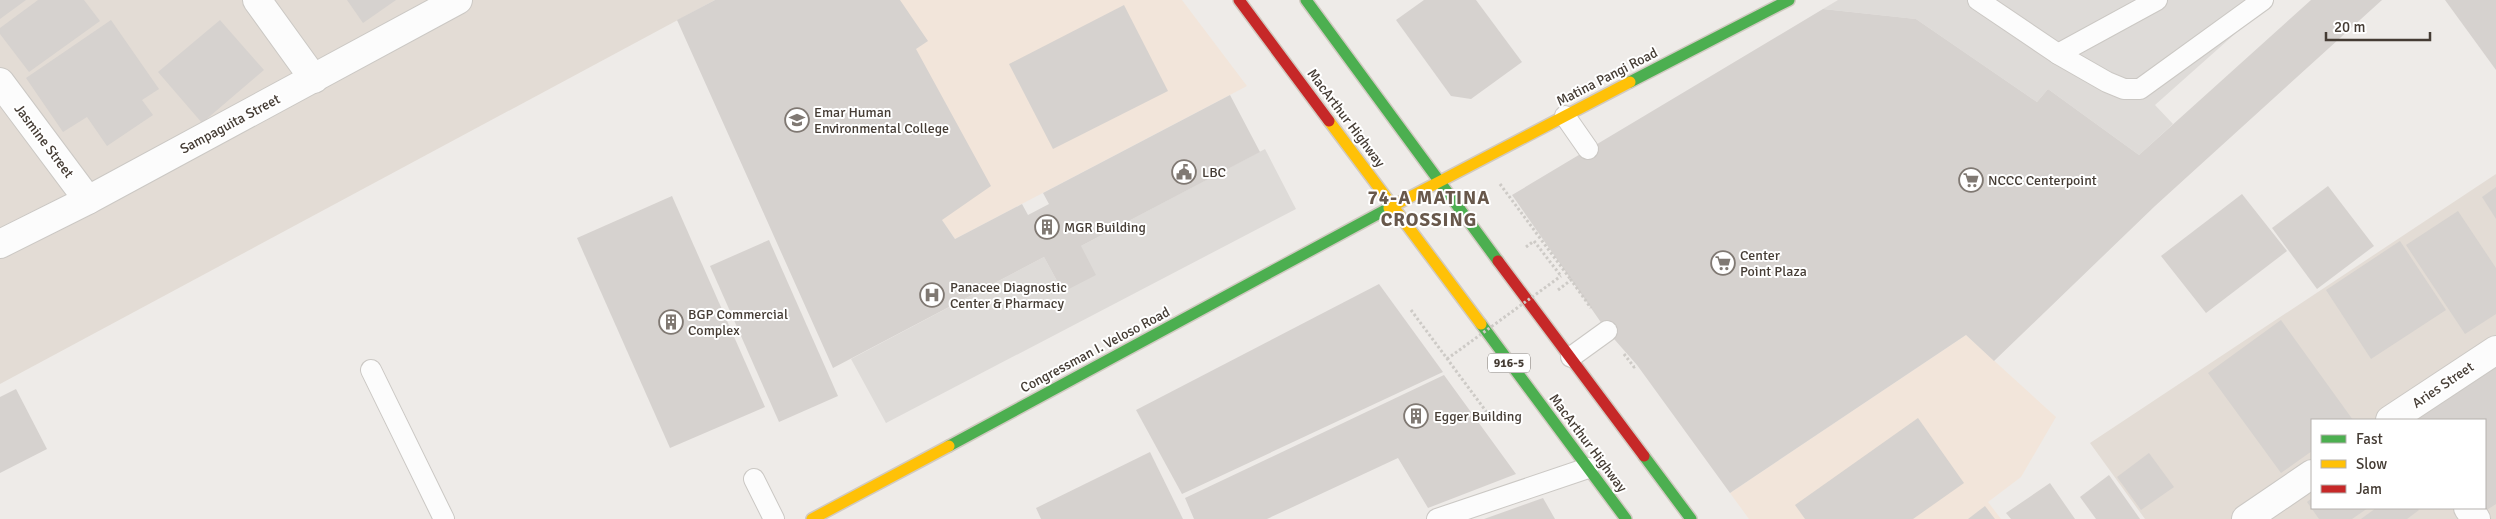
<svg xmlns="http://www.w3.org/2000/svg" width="2496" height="519" viewBox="0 0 2496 519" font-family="Signika,sans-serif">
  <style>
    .residential { fill: #e3dcd5; fill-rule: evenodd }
    .commercial { fill: #f2e5da }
    .parking { fill: #dedbd8 }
    .building { fill: #d6d2cf }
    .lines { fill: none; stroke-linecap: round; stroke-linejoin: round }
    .lane-casing { stroke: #cbc8c4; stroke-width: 22 }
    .street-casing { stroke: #cbc8c4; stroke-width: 30 }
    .fast-casing { stroke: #d1cac1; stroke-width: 14 }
    .slow-casing { stroke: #d1cac1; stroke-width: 14 }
    .jam-casing { stroke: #d1cac1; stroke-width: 14 }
    .path { stroke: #cdcac6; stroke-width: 3; stroke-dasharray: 2.5 2.5; stroke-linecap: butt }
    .lane { stroke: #fcfcfc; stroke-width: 20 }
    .street { stroke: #fcfcfc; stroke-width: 28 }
    .fast { stroke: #4caf50; stroke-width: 11 }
    .slow { stroke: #ffc107; stroke-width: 11 }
    .jam { stroke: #c62828; stroke-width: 11 }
    .path-bridge { stroke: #cdcac6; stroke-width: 3; stroke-dasharray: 2.5 2.5; stroke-linecap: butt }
    .labels { text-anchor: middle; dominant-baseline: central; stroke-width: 4; stroke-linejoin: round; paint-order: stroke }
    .shield { fill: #fff; stroke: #7d7671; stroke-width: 1 }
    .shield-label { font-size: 12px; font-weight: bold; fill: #453c34 }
    .street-label { font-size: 14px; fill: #453c34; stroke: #fff }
    .poi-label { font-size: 14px; fill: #453c34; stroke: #fff; text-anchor: start }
    .district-label { font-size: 19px; font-weight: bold; letter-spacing: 1px; fill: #68584b; stroke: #fff }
  </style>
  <rect width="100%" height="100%" fill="#eeebe8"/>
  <g class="residential">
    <path d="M 0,0 L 715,0 L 0,384 Z"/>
    <path d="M 2496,174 L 2496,519 L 2145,519 L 2090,443 ZM 2312,420 L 2485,420 L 2485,508 L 2312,508 Z"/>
  </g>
  <g class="commercial">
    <path d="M 789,0 L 1182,0 L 1247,86 L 955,239 Z"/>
    <path d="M 1966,335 L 2056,417 L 2021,477 L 1988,502 L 2001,519 L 1749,519 L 1730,493 Z"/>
  </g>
  <g class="parking">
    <path d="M 1838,0 L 2273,0 L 2155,105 L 2173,124 L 2139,155 L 2048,89 L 2037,102 L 1916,19 L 1823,9 Z"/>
    <path d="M 1265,149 L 1296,209 L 886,423 L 851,359 L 1044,257 L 1063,292 L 1081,246 Z"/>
  </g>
  <g class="building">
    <path d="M 0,0 L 26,0 L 0,19 Z"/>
    <path d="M 38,0 L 84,0 L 100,21 L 29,72 L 0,34 L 0,28 Z"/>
    <path d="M 347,0 L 396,0 L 363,23 Z"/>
    <path d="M 715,0 L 900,0 L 928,41 L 916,49 L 991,186 L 942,220 L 955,239 L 1022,204 L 1028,215 L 1049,204 L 1043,193 L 1230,95 L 1260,152 L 1081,246 L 1096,275 L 1063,292 L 1044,257 L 833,368 L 677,20 Z"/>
    <path d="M 1424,0 L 1476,0 L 1522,62 L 1471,99 L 1451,96 L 1396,20 Z"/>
    <path d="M 2311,0 L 2382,0 L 2155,206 L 1994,361 L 1966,335 L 1730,493 L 1637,365 L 1607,331 L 1512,195 L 1823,9 L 1916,19 L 2037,102 L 2048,89 L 2139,155 Z"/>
    <path d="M 2445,0 L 2496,0 L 2496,70 Z"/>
    <path d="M 1124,5 L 1168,91 L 1053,149 L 1009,64 Z"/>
    <path d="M 111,20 L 159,89 L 142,100 L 153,115 L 107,146 L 87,117 L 63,132 L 26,78 Z"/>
    <path d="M 220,20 L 264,70 L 202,123 L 158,72 Z"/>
    <path d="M 2328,186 L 2374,246 L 2317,289 L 2272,228 Z"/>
    <path d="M 2496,187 L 2496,219 L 2482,197 Z"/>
    <path d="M 2242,194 L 2287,251 L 2206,313 L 2161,256 Z"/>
    <path d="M 672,196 L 765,407 L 670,448 L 577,238 Z"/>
    <path d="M 2458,211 L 2496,268 L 2496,314 L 2465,334 L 2406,245 Z"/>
    <path d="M 769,240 L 838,396 L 779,422 L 710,266 Z"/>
    <path d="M 2400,241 L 2446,310 L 2371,359 L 2326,290 Z"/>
    <path d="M 1379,284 L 1443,372 L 1182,494 L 1136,410 Z"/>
    <path d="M 2281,320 L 2353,420 L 2312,420 L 2312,451 L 2281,473 L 2208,373 Z"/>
    <path d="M 2496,364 L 2496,504 L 2482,513 L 2485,508 L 2485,420 L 2420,420 L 2417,416 Z"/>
    <path d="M 1444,375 L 1516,474 L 1428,508 L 1398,458 L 1267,519 L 1194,519 L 1185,498 Z"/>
    <path d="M 16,389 L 47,449 L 0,473 L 0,397 Z"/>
    <path d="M 1918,418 L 1964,483 L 1913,519 L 1805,519 L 1795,505 Z"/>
    <path d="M 1150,452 L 1183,519 L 1041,519 L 1036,508 Z"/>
    <path d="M 2149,453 L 2174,487 L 2141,510 L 2117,477 Z"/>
    <path d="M 2109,475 L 2140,519 L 2096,519 L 2080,497 Z"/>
    <path d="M 2050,483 L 2075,519 L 2011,519 L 2006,513 Z"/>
    <path d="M 1543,498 L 1555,519 L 1484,519 Z"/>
    <path d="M 2312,498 L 2312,508 L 2368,508 L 2352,519 L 2319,519 L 2307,502 Z"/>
    <path d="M 1985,506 L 1995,519 L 1968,519 Z"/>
    <path d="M 2376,508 L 2417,508 L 2419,510 L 2407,519 L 2361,519 Z"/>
  </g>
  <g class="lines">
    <g class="lane-casing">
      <g id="lane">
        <path d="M 1978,0 L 2058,54 L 2107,82 L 2124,89 L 2140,89 L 2263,0"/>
        <path d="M 2058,54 L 2157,0"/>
        <path d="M 1565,116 L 1588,149"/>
        <path d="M 1571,357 L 1607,331"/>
        <path d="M 371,370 L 444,519"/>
        <path d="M 754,479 L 774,519"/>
        <path d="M 1437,519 L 1588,468"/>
      </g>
    </g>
    <g class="street-casing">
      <g id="street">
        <path d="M 257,0 L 314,79"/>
        <path d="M 0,82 L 88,200"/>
        <path d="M 0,244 L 88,200 L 458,0"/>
        <path d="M 2390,420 L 2496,350"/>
        <path d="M 2468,508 L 2476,519"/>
        <path d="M 2246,519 L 2312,474"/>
      </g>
    </g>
    <g class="fast-casing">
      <g id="fast">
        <path d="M 1306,0 L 1498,261"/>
        <path d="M 1630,82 L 1789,0"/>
        <path d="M 1481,324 L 1626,519"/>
        <path d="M 949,446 L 1389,208"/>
        <path d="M 1644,456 L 1691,519"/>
      </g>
    </g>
    <g class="slow-casing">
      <g id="slow">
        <path d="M 1329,121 L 1481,324"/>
        <path d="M 1389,208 L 1630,82"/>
        <path d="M 812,519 L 949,446"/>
      </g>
    </g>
    <g class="jam-casing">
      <g id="jam">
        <path d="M 1239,0 L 1329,121"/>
        <path d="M 1498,261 L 1644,456"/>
      </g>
    </g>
    <g class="path">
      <path d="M 1500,184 L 1571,280"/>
      <path d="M 1526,247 L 1534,241 L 1561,276"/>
      <path d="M 1558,290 L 1571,280 L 1591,308"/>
      <path d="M 1411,310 L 1491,418"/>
      <path d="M 1624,354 L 1634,367 L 1637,365"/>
    </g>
    <use href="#lane" class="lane"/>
    <use href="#street" class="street"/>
    <use href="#fast" class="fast"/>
    <use href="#slow" class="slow"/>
    <use href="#jam" class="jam"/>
    <path class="path-bridge" d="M 1447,359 L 1561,276"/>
  </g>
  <defs>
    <g id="university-ring" transform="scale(1.25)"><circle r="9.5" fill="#fff" stroke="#807973" stroke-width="1.5"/><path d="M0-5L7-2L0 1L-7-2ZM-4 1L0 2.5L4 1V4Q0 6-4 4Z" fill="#807973"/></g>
    <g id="civic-ring" transform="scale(1.25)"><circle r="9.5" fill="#fff" stroke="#807973" stroke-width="1.5"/><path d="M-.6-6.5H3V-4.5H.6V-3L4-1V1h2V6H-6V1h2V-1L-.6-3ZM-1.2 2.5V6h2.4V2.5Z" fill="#807973"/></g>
    <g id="supermarket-ring" transform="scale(1.25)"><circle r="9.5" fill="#fff" stroke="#807973" stroke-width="1.5"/><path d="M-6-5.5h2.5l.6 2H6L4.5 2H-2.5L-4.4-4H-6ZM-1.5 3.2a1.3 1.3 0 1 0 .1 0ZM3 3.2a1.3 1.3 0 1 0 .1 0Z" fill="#807973"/></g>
    <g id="building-ring" transform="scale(1.25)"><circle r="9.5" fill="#fff" stroke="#807973" stroke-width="1.5"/><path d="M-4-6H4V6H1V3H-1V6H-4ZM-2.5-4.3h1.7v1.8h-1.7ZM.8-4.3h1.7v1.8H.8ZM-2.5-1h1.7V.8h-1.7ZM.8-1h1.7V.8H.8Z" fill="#807973"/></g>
    <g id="hospital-ring" transform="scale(1.25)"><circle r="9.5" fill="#fff" stroke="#807973" stroke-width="1.5"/><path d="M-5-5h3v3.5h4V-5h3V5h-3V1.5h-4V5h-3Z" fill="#807973"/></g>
  </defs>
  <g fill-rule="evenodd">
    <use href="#university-ring" x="797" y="120"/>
    <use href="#civic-ring" x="1184" y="172"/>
    <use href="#supermarket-ring" x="1971" y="180"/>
    <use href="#building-ring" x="1047" y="227"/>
    <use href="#supermarket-ring" x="1723" y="263"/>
    <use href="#hospital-ring" x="932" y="295"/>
    <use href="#building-ring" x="671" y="322"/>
    <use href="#building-ring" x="1416" y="416"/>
  </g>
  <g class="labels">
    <rect class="shield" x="1488" y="353.5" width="42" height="19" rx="4"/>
    <g class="shield-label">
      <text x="1509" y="363">916-5</text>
    </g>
    <g class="street-label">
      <text transform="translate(1607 77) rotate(-27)">Matina Pangi Road</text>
      <text transform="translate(1346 118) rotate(53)">MacArthur Highway</text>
      <text transform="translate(230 124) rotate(-28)">Sampaguita Street</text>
      <text transform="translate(44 141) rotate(53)">Jasmine Street</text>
      <text transform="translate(1095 350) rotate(-28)">Congressman I. Veloso Road</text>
      <text transform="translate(2443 385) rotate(-34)">Aries Street</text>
      <text transform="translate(1588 443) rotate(53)">MacArthur Highway</text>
    </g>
    <g class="poi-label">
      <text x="814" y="112">Emar Human<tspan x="814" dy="16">Environmental College</tspan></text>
      <text x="1202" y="172">LBC</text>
      <text x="1988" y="180">NCCC Centerpoint</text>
      <text x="1064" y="227">MGR Building</text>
      <text x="1740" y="255">Center<tspan x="1740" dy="16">Point Plaza</tspan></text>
      <text x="950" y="287">Panacee Diagnostic<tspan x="950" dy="16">Center &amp; Pharmacy</tspan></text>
      <text x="688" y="314">BGP Commercial<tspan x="688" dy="16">Complex</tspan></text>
      <text x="1434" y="416">Egger Building</text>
    </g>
    <g class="district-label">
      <text x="1429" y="198">74-A MATINA<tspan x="1429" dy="22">CROSSING</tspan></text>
    </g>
  </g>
  <rect x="2311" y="419" width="175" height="90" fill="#ffffff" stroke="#b5b1ae"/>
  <rect x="2321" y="435" width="25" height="8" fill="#4caf50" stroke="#b5b1ae"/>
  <text x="2356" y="444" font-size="15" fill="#453c34">Fast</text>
  <rect x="2321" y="460" width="25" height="8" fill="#ffc107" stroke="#b5b1ae"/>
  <text x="2356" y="469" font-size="15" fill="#453c34">Slow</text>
  <rect x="2321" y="485" width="25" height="8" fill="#c62828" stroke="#b5b1ae"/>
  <text x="2356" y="494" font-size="15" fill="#453c34">Jam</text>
  <path d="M2326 32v8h104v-8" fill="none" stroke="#453c34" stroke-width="2.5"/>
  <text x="2334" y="32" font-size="15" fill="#453c34" stroke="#ffffff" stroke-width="4" paint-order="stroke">20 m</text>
</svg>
